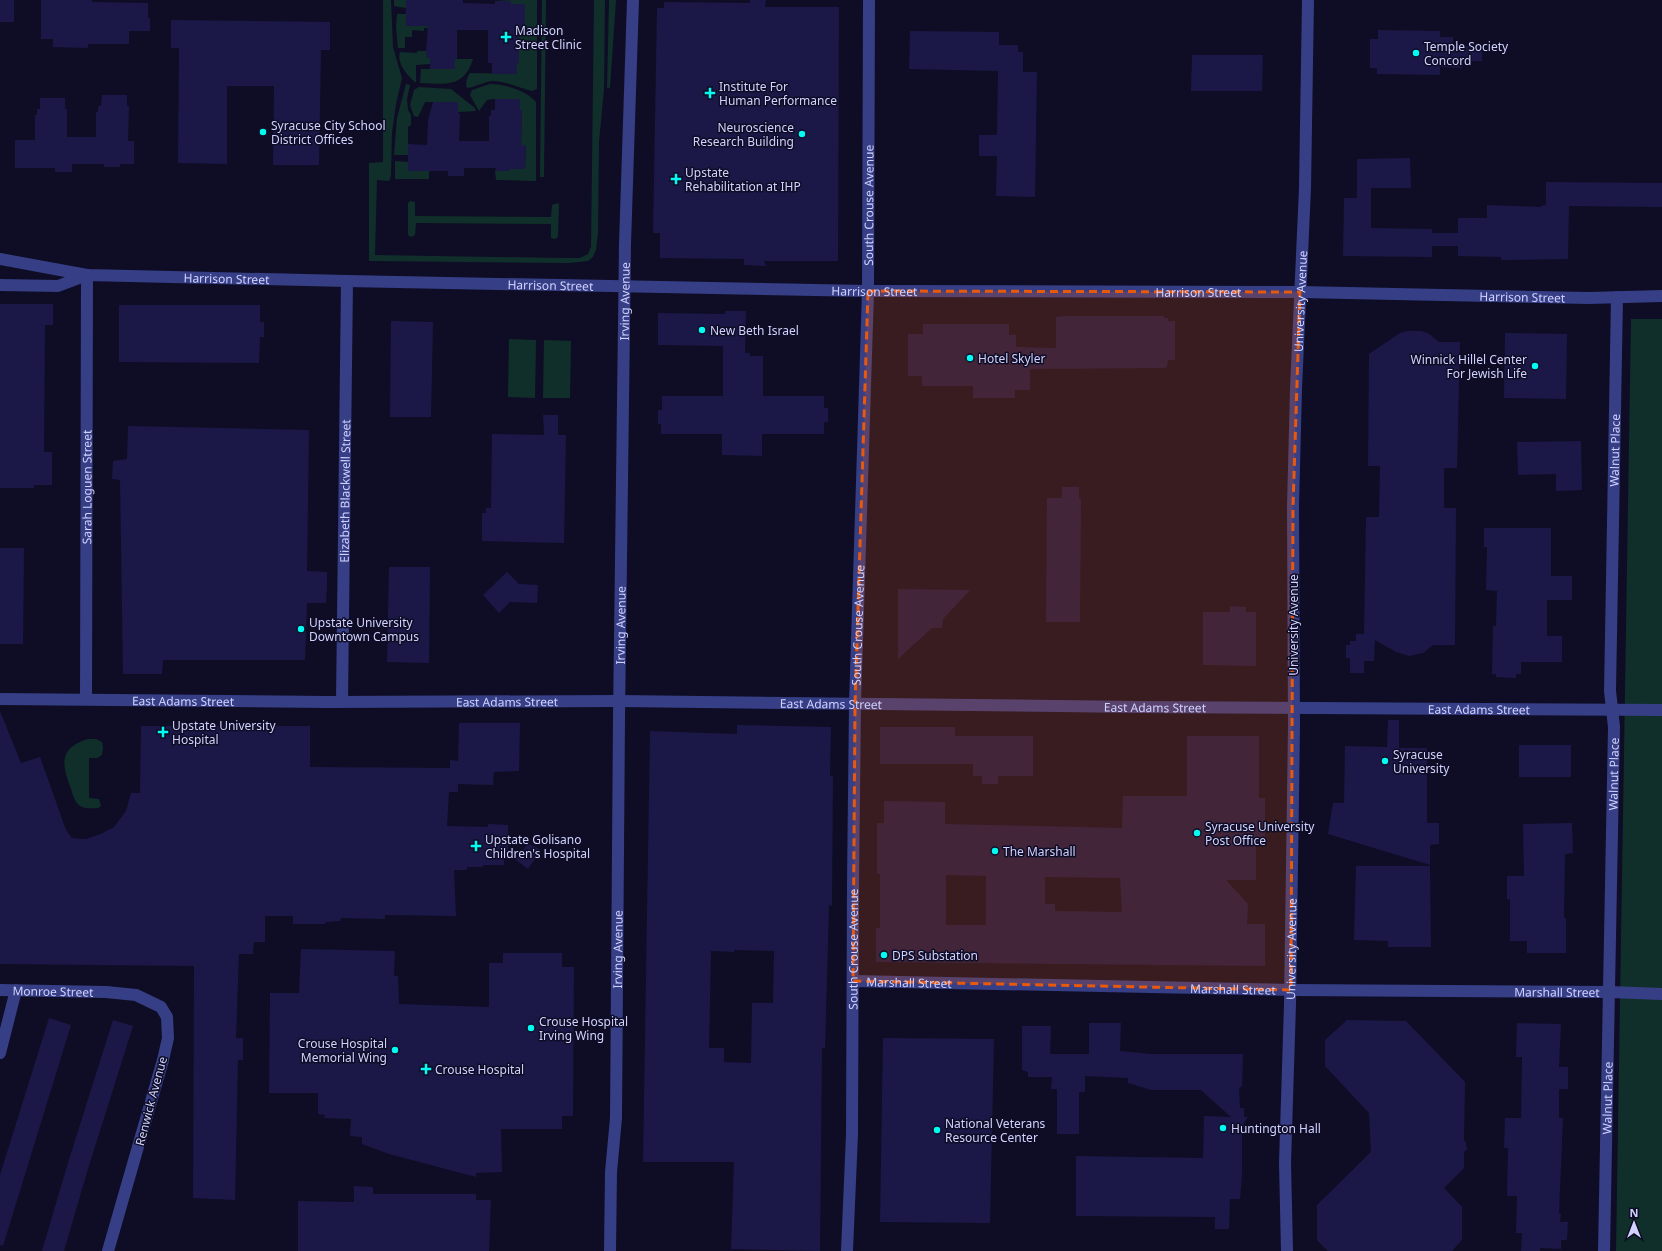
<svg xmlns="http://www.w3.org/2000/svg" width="1662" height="1251" viewBox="0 0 1662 1251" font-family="'Noto Sans',sans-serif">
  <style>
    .green { fill: #102f2a }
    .building { fill: #1b1847; fill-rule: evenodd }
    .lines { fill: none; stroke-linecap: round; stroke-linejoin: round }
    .minor { stroke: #363e86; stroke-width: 12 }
    .marked { fill: #e8590c; fill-opacity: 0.2; stroke: #e8590c; stroke-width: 3; stroke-dasharray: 8 5; stroke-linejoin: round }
    .poi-dot { fill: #00fcf2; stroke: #0e0d25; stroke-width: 1.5 }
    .labels { text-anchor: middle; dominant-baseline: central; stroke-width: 3; stroke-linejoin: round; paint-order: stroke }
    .poi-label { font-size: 12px; fill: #d1d2ff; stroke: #0e0d25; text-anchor: start }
    .street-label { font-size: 12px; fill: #d1d2ff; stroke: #0e0d25 }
  </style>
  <rect width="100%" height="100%" fill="#0e0d25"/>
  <g class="green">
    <path d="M 383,0 L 391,0 L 393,47 L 402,78 L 396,104 L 392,132 L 391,176 L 389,181 L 377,180 L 375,255 L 563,258 L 580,258 L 588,254 L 591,247 L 594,0 L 605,0 L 604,89 L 599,142 L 598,233 L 596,250 L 593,257 L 588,261 L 569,263 L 369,261 L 369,163 L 383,162 Z"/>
    <path d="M 394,0 L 406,0 L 406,8 L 394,6 Z"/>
    <path d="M 495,0 L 537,0 L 537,89 L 532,91 C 519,88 506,81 492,81 C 483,82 476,87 467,88 C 465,82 467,78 470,73 L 517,74 L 517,63 L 519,62 L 519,28 L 525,28 L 525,4 L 511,4 L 511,1 Z"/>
    <path d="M 542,0 L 546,0 L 544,177 L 540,177 Z"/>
    <path d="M 609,0 L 616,0 L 610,88 L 607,88 Z"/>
    <path d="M 397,14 L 406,14 L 406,26 L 432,26 L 432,28 L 424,28 L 424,31 L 412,30 L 412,37 L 405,37 L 405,48 L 398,48 L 396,28 Z"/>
    <path d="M 418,51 L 426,51 L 427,58 L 430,58 L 430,64 L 416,65 L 416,83 C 408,76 396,63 400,52 L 416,53 Z"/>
    <path d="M 455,59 L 473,59 C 464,88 446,84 420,83 L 421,69 L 454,69 Z"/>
    <path d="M 406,84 L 410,85 L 407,99 L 408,110 L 411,115 L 411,125 L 408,127 L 408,155 L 394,155 L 397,118 Z"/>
    <path d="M 490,84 C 505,84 526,90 536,102 L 536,181 L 496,180 L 495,171 L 510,171 L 510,169 L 525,169 L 526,146 L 521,146 L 522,110 L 520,110 L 520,100 L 493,99 L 487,100 L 479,111 L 470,95 L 472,90 Z"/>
    <path d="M 419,87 L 451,89 L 475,108 L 476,111 L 458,112 L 458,102 L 425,102 L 418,117 L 414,116 L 410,105 L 414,90 Z"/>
    <path d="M 395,161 L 408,162 L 408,171 L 429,171 L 429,179 L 395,179 Z"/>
    <path d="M 410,201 L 415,202 L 415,216 L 551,217 L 552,205 L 558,203 L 559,205 L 558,236 L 557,238 L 555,239 L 551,238 L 551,224 L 416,223 L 415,235 L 411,237 L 408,235 L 408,203 Z"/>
    <path d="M 1631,319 L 1662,319 L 1662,1251 L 1616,1251 Z"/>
    <path d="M 509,339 L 536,340 L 535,398 L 508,397 Z"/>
    <path d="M 544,340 L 571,341 L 570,398 L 543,398 Z"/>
    <path d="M 88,739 L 96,739 L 102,742 L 103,747 L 102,755 L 97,758 L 89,758 L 89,798 L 99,799 L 101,806 L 98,808 C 93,808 87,809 82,807 C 75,804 73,795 71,789 C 62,765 58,748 88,739 Z"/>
  </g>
  <g class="building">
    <rect x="0" y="0" width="14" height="22"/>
    <path d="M 41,0 L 92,0 L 92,2 L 148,3 L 148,18 L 150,18 L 150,31 L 129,31 L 129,44 L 88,44 L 88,48 L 53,47 L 53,39 L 41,39 Z"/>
    <path d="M 406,0 L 463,0 L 463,3 L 495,4 L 495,1 L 511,1 L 511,4 L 525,4 L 525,28 L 519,28 L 519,63 L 517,63 L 517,74 L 492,74 L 492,63 L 488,63 L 488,30 L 457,30 L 457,59 L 455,59 L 455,69 L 430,69 L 430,58 L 427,58 L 426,51 L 428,26 L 406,26 Z"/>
    <path d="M 750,0 L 766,0 L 765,7 L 839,7 L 838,261 L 764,261 L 766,266 L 744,265 L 744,259 L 660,258 L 660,233 L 653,233 L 657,8 L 664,8 L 664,2 L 750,3 Z"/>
    <path d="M 171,20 L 330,22 L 330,50 L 321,50 L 319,165 L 273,165 L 274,86 L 227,86 L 227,164 L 178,163 L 179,48 L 171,48 Z"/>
    <path d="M 1378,30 L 1440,31 L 1440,37 L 1453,37 L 1453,46 L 1482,46 L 1482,61 L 1462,61 L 1462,68 L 1440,67 L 1440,75 L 1377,74 L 1377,68 L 1370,68 L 1370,39 L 1378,39 Z"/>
    <path d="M 910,31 L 999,32 L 999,45 L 1018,45 L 1018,52 L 1023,52 L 1023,72 L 1037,72 L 1035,197 L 996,196 L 997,156 L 979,156 L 979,135 L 997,135 L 998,71 L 909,69 Z"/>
    <path d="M 1192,55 L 1263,55 L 1262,91 L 1191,91 Z"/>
    <path d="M 102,95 L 127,95 L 127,106 L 129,106 L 128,141 L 134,141 L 134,164 L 120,164 L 120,167 L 104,167 L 104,164 L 72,164 L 72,172 L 55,172 L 55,168 L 15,168 L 15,140 L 35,140 L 35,115 L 37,115 L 37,109 L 40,109 L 40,98 L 65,98 L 65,109 L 67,109 L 67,137 L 96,137 L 96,112 L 98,112 L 98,106 L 101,106 Z"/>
    <path d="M 495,99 L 520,99 L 520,110 L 522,110 L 521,146 L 526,145 L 525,169 L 510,169 L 510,171 L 495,171 L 496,168 L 464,168 L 464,176 L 448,176 L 448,171 L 408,171 L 408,144 L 427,145 L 428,120 L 433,102 L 458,102 L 458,113 L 460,113 L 459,141 L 489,141 L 489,116 L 491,116 L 491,110 L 495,110 Z"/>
    <path d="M 1410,158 L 1411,188 L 1371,188 L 1371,228 L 1432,229 L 1432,233 L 1458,233 L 1458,218 L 1487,218 L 1487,205 L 1541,207 L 1541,206 L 1546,205 L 1546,182 L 1662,183 L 1662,207 L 1569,206 L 1568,259 L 1501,260 L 1501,257 L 1458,256 L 1458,246 L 1432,246 L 1432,257 L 1343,256 L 1344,198 L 1357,198 L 1357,159 Z"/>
    <path d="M 0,304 L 53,304 L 53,325 L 45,325 L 44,452 L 52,452 L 52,485 L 34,485 L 34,488 L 0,488 Z"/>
    <path d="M 119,305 L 260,305 L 260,322 L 264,322 L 264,337 L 260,337 L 259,363 L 119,362 Z"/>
    <path d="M 725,311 L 746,311 L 745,353 L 750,353 L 750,356 L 763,356 L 763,396 L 824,396 L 824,408 L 828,408 L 828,422 L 824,422 L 824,434 L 762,434 L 762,456 L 722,455 L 722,434 L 661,434 L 661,424 L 658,424 L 658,410 L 662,410 L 662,396 L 723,396 L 723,346 L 658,345 L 658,313 L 725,314 Z"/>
    <path d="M 1068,316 L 1164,316 L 1164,318 L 1168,318 L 1168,321 L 1175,321 L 1175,360 L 1168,360 L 1167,367 L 1164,368 L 1030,369 L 1030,390 L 1015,390 L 1015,398 L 973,398 L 973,386 L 922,386 L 922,376 L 908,376 L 908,334 L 923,334 L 923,324 L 1009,324 L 1009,335 L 1016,335 L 1016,347 L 1056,348 L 1056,317 Z"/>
    <path d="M 391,321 L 433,322 L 431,417 L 390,417 Z"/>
    <path d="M 1407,331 L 1421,331 L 1428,333 L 1439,342 L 1460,342 L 1457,468 L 1444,468 L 1444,508 L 1456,508 L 1455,645 L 1433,645 L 1423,653 L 1409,656 L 1396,652 L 1375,640 L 1374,661 L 1364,661 L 1364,673 L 1350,673 L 1350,658 L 1346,658 L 1346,645 L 1350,645 L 1350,641 L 1356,641 L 1356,634 L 1364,634 L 1366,517 L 1379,517 L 1380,466 L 1368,466 L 1369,354 L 1400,333 Z"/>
    <path d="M 1505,333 L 1567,334 L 1566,399 L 1504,398 Z"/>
    <path d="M 543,415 L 558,415 L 558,435 L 566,435 L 564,543 L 482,541 L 482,513 L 486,513 L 486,508 L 491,508 L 492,434 L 544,435 Z"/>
    <path d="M 128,426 L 309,430 L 307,571 L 327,572 L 327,586 L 326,603 L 307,603 L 305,660 L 163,660 L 162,674 L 123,674 L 120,480 L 112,479 L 113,461 L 127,459 Z"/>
    <path d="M 1581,441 L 1582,490 L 1556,491 L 1556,474 L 1518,475 L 1517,442 Z"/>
    <path d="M 1062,487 L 1079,487 L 1079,499 L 1081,499 L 1080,622 L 1046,622 L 1047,498 L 1062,498 Z"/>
    <path d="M 1484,528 L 1551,528 L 1551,576 L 1572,576 L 1572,600 L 1547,600 L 1547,636 L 1562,636 L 1562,662 L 1521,662 L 1521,674 L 1516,674 L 1516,678 L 1496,677 L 1496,674 L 1492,674 L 1493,626 L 1496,626 L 1497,591 L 1486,590 L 1487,547 L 1484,547 Z"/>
    <path d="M 0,548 L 24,548 L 23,644 L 0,644 Z"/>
    <path d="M 389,567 L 430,567 L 429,663 L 387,662 Z"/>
    <path d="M 507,572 L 519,584 L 538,585 L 537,603 L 510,602 L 499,613 L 483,595 Z"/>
    <path d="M 898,589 L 970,590 L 943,619 L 942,628 L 932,628 L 898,659 Z"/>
    <path d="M 1230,606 L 1246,607 L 1246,612 L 1256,612 L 1256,666 L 1203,665 L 1203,612 L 1230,612 Z"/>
    <path d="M 0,711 L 21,763 L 40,757 L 66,830 L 72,838 L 81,839 L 86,839 L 101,834 L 114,827 L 126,811 L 131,793 L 140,793 L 141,726 L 310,726 L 310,767 L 450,768 L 450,760 L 458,761 L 459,723 L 520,723 L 519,771 L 494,772 L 493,785 L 458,784 L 458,792 L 449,792 L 447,826 L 488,827 L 488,824 L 508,825 L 508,853 L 504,850 L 504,865 L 483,865 L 483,867 L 467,867 L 467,870 L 454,870 L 456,916 L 385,915 L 385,919 L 341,918 L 340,921 L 326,922 L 325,924 L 293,924 L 293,916 L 265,916 L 265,942 L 254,942 L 253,954 L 239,954 L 236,1038 L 243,1038 L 243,1060 L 238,1060 L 235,1200 L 193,1198 L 194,966 L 0,964 Z"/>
    <path d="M 1388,720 L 1399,720 L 1399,748 L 1427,748 L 1427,823 L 1439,823 L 1439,844 L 1430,845 L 1430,865 L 1328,834 L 1333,803 L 1344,803 L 1345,746 L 1387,747 Z"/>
    <path d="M 737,725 L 831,727 L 830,776 L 833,776 L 832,906 L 829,905 L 825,1048 L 822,1048 L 820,1251 L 731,1249 L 734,1162 L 643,1162 L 650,731 L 737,734 ZM 734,950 L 774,951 L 773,1003 L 752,1003 L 751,1063 L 724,1062 L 724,1048 L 709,1048 L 711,951 L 734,952 Z"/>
    <path d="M 880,727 L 955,727 L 955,736 L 1033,736 L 1033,776 L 998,776 L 998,784 L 982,784 L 982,776 L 973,776 L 973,764 L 880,764 Z"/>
    <path d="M 1187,736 L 1259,736 L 1259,798 L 1265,798 L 1265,844 L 1256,844 L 1256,880 L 1226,880 L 1248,904 L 1247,924 L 1265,924 L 1265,966 L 876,962 L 876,928 L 880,928 L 880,874 L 877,874 L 877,823 L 884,823 L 884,801 L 945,802 L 945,824 L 1122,828 L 1123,796 L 1187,796 ZM 946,875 L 986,876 L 986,925 L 946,925 ZM 1045,877 L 1120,878 L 1122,912 L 1055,911 L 1055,904 L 1045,904 Z"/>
    <rect x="1519" y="745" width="52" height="32"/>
    <path d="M 1572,823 L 1573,853 L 1565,854 L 1564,918 L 1566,918 L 1566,953 L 1527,953 L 1527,941 L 1510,941 L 1510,899 L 1507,899 L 1507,876 L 1524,876 L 1523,824 Z"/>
    <path d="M 528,843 L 541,850 L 528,869 L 516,860 Z"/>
    <path d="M 1356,866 L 1430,866 L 1431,947 L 1388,947 L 1388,941 L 1354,940 Z"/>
    <path d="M 301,949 L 395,951 L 394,976 L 398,976 L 399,1004 L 489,1007 L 489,963 L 503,963 L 503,953 L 562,953 L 562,967 L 574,967 L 573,1116 L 562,1116 L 562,1129 L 501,1129 L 502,1172 L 476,1173 L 476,1177 L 389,1154 L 362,1144 L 362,1137 L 350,1136 L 351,1119 L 324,1118 L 325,1115 L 318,1114 L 318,1093 L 269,1093 L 270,993 L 299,993 Z"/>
    <path d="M 49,1018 L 71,1025 L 3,1246 L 0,1245 L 0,1175 Z"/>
    <path d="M 113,1020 L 133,1026 L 87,1172 L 64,1251 L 42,1251 L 67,1166 Z"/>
    <path d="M 1347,1020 L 1406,1021 L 1465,1082 L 1464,1140 L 1466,1143 L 1467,1149 L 1464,1152 L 1464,1168 L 1444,1188 L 1462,1207 L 1462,1240 L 1452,1251 L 1328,1251 L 1317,1240 L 1317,1205 L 1371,1152 L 1369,1113 L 1325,1066 L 1325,1040 Z"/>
    <path d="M 1089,1023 L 1121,1023 L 1120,1051 L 1151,1054 L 1243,1054 L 1242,1086 L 1239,1088 L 1240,1108 L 1244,1108 L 1244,1117 L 1248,1117 L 1244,1123 L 1244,1128 L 1242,1126 L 1242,1173 L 1240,1199 L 1230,1199 L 1229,1229 L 1215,1229 L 1215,1217 L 1076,1216 L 1076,1156 L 1203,1158 L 1204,1116 L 1231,1117 L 1201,1090 L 1151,1090 L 1128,1083 L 1128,1078 L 1085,1076 L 1085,1092 L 1079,1092 L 1079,1134 L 1057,1134 L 1057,1089 L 1051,1089 L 1052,1077 L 1028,1077 L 1028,1072 L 1022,1070 L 1022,1026 L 1051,1026 L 1050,1054 L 1089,1054 Z"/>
    <path d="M 1517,1023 L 1561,1024 L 1559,1067 L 1568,1067 L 1568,1089 L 1559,1089 L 1559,1118 L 1563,1118 L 1559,1213 L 1561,1214 L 1560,1222 L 1568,1222 L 1567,1240 L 1561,1240 L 1561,1249 L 1540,1248 L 1540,1251 L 1521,1251 L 1522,1233 L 1516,1233 L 1517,1196 L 1507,1196 L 1508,1148 L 1504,1148 L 1505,1118 L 1521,1118 L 1522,1057 L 1516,1057 Z"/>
    <path d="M 883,1038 L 994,1039 L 990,1223 L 880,1222 Z"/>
    <path d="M 354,1186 L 373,1187 L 373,1194 L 476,1194 L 476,1200 L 491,1200 L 489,1251 L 298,1251 L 298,1201 L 354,1202 Z"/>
  </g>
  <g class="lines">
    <g class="minor">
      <path id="s1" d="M 0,259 L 87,275 L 347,281 L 868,291 L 1300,292 L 1589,298 L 1662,296"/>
      <path d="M 0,285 L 58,286 L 87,275"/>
      <path id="s2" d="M 0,699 L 327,702 L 619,701 L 1138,707 L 1662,710"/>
      <path id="s3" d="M 86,699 L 87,275"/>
      <path id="s4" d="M 342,702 L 347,281"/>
      <path id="s5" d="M 853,981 L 1291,990 L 1609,992 L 1662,994"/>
      <path id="s6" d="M 0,990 L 106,992 L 136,995 L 161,1007 L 167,1017 L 168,1038 L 163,1060 L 108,1251"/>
      <path d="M 0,1053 L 16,990"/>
      <path id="s7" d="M 610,1251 L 611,1172 L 616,1118 L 619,717 L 625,244 L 633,0"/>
      <path id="s8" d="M 847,1251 L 852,1134 L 853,884 L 855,704 L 868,291 L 869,0"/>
      <path id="s9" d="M 1287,1251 L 1285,1163 L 1290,1004 L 1294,726 L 1293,506 L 1296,389 L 1305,188 L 1308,0"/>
      <path id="s10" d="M 1604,1251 L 1614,727 L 1610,691 L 1617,297"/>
    </g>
  </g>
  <path class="marked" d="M 868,291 L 1300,292 L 1293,506 L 1291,990 L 853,981 L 855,704 Z"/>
  <g class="poi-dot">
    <path d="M504 31h4v4h4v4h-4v4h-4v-4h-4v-4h4z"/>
    <circle cx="1416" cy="53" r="4"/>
    <path d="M708 87h4v4h4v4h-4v4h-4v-4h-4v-4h4z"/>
    <circle cx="263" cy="132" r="4"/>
    <circle cx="802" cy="134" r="4"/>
    <path d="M674 173h4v4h4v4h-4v4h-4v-4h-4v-4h4z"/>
    <circle cx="702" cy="330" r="4"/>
    <circle cx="970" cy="358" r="4"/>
    <circle cx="1535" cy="366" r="4"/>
    <circle cx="301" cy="629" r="4"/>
    <path d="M161 726h4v4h4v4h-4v4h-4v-4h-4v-4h4z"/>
    <circle cx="1385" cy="761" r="4"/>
    <circle cx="1197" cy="833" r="4"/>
    <path d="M474 840h4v4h4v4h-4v4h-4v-4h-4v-4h4z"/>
    <circle cx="995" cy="851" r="4"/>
    <circle cx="884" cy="955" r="4"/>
    <circle cx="531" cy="1028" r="4"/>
    <circle cx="395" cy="1050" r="4"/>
    <path d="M424 1063h4v4h4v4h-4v4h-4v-4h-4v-4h4z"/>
    <circle cx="1223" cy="1128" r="4"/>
    <circle cx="937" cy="1130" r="4"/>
  </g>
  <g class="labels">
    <g class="poi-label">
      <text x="515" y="30">Madison<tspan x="515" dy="14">Street Clinic</tspan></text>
      <text x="1424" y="46">Temple Society<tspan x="1424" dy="14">Concord</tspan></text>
      <text x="719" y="86">Institute For<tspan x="719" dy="14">Human Performance</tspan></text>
      <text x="271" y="125">Syracuse City School<tspan x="271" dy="14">District Offices</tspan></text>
      <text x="794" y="127" text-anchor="end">Neuroscience<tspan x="794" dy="14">Research Building</tspan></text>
      <text x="685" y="172">Upstate<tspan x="685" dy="14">Rehabilitation at IHP</tspan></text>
      <text x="710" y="330">New Beth Israel</text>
      <text x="978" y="358">Hotel Skyler</text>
      <text x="1527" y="359" text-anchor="end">Winnick Hillel Center<tspan x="1527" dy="14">For Jewish Life</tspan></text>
      <text x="309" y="622">Upstate University<tspan x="309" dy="14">Downtown Campus</tspan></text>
      <text x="172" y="725">Upstate University<tspan x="172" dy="14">Hospital</tspan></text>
      <text x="1393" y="754">Syracuse<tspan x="1393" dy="14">University</tspan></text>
      <text x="1205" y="826">Syracuse University<tspan x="1205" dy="14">Post Office</tspan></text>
      <text x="485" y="839">Upstate Golisano<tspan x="485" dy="14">Children's Hospital</tspan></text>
      <text x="1003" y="851">The Marshall</text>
      <text x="892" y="955">DPS Substation</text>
      <text x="539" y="1021">Crouse Hospital<tspan x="539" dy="14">Irving Wing</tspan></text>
      <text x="387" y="1043" text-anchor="end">Crouse Hospital<tspan x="387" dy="14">Memorial Wing</tspan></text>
      <text x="435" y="1069">Crouse Hospital</text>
      <text x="945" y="1123">National Veterans<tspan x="945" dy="14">Resource Center</tspan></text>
      <text x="1231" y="1128">Huntington Hall</text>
    </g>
    <g class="street-label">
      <text stroke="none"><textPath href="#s8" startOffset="1046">South Crouse Avenue</textPath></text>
      <text stroke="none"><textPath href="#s1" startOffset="228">Harrison Street</textPath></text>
      <text stroke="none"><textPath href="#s1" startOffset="552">Harrison Street</textPath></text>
      <text stroke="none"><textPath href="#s1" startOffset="876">Harrison Street</textPath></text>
      <text stroke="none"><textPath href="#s1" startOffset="1200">Harrison Street</textPath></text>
      <text stroke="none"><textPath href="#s1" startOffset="1524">Harrison Street</textPath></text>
      <text stroke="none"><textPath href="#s7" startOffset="950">Irving Avenue</textPath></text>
      <text stroke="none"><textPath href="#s9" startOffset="950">University Avenue</textPath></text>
      <text stroke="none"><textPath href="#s10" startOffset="801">Walnut Place</textPath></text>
      <text stroke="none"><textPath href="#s3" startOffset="212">Sarah Loguen Street</textPath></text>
      <text stroke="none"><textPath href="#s4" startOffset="211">Elizabeth Blackwell Street</textPath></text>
      <text transform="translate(1293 625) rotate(-90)">University Avenue</text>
      <text stroke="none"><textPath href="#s7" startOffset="626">Irving Avenue</textPath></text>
      <text stroke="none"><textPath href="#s8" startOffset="626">South Crouse Avenue</textPath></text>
      <text stroke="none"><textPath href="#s2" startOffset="183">East Adams Street</textPath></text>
      <text stroke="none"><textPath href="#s2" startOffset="507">East Adams Street</textPath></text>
      <text stroke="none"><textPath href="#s2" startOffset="831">East Adams Street</textPath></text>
      <text stroke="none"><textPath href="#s2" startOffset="1155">East Adams Street</textPath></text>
      <text stroke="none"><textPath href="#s2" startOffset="1479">East Adams Street</textPath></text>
      <text stroke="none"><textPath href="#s10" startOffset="477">Walnut Place</textPath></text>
      <text stroke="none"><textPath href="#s7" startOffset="302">Irving Avenue</textPath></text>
      <text stroke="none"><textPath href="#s8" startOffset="302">South Crouse Avenue</textPath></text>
      <text stroke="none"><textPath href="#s9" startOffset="302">University Avenue</textPath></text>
      <text stroke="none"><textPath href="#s5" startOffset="56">Marshall Street</textPath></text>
      <text stroke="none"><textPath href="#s5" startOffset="380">Marshall Street</textPath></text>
      <text stroke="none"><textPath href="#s6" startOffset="53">Monroe Street</textPath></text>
      <text stroke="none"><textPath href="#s5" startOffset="704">Marshall Street</textPath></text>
      <text stroke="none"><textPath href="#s10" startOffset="153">Walnut Place</textPath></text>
      <text transform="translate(151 1101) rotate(-75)">Renwick Avenue</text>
    </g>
  </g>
  <g transform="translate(1634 1223)" stroke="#0e0d25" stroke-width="3" paint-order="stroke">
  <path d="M0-3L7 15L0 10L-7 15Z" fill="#d1d2ff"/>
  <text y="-6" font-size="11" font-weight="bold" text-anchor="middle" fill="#d1d2ff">N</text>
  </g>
</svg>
